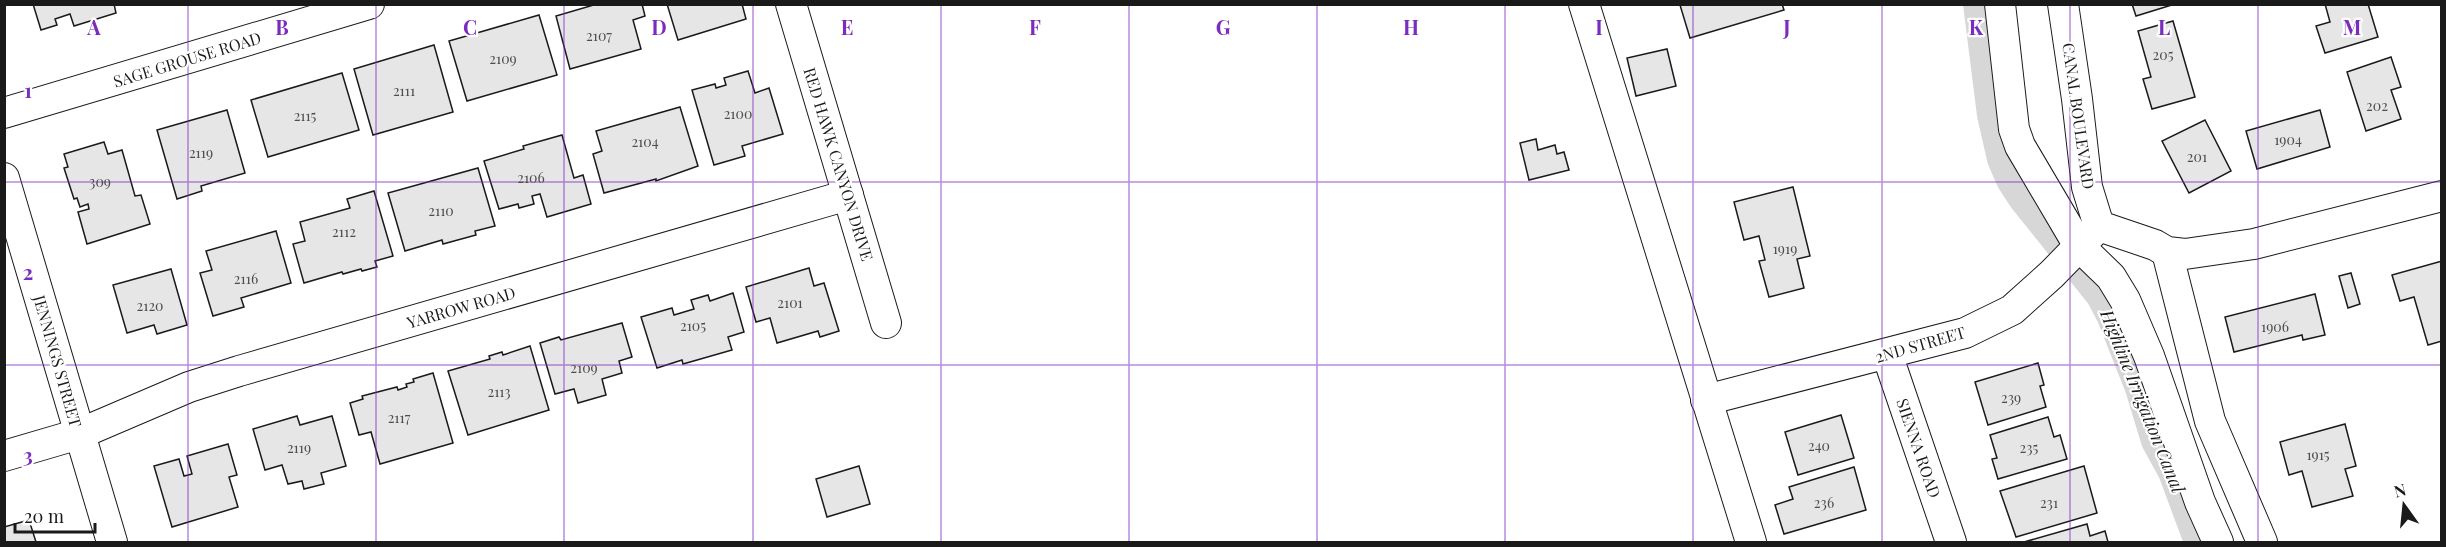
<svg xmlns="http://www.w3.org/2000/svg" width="2446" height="547" viewBox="0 0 2446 547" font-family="'Playfair Display',serif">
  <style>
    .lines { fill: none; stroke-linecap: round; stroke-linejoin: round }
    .canal { stroke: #d7d7d7; stroke-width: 28 }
    .building { fill: #e6e6e6; stroke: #1a1a1a; stroke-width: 1.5 }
    .minor-casing { stroke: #1a1a1a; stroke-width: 32 }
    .minor { stroke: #fff; stroke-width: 30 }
    .grid { fill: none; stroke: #7b2cbf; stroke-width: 1.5; stroke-opacity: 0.55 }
    .labels { text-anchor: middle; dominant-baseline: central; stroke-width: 4.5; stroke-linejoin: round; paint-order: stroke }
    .number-label { font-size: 14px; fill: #4d4d4d }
    .street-label { font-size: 16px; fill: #1a1a1a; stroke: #fff }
    .water-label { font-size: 18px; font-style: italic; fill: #1a1a1a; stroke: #fff }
    .grid-label { font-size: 20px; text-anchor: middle; font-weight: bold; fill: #7b2cbf; stroke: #fff; stroke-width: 4.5; stroke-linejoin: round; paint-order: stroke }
  </style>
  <rect width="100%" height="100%" fill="#fff"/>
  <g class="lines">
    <path class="canal" d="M 1977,4 L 1991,115 L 2001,159 L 2010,180 L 2023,200 L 2100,296 L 2111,317 L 2139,388 L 2155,441 L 2172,472 L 2198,542"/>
  </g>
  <g class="building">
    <path d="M 33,4 L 114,4 L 116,13 L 74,26 L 70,14 L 55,19 L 57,25 L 41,30 Z"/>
    <path d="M 642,4 L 645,16 L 633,20 L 641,49 L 570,69 L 556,16 L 597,4 Z"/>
    <path d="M 667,4 L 742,4 L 746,19 L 678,40 Z"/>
    <path d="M 1782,4 L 1784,10 L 1690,38 L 1680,5 Z"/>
    <path d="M 2132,4 L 2175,4 L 2136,16 Z"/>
    <path d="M 2325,4 L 2368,4 L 2378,37 L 2325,53 L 2316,26 L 2330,22 Z"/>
    <path d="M 539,15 L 557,75 L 467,101 L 449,41 Z"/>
    <path d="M 2173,21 L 2195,97 L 2152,109 L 2143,79 L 2151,77 L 2138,31 Z"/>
    <path d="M 434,45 L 453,112 L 373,135 L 354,69 Z"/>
    <path d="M 1667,49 L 1676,86 L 1636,96 L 1627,58 Z"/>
    <path d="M 2391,57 L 2401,87 L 2391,90 L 2401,119 L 2366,131 L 2347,72 Z"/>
    <path d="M 748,71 L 755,93 L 769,88 L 783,134 L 742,146 L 745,156 L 714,165 L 692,90 L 715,84 L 716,88 L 726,85 L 724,78 Z"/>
    <path d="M 342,73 L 359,130 L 268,157 L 251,100 Z"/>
    <path d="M 680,107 L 698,166 L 656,181 L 656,179 L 604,193 L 593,154 L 602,151 L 596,131 Z"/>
    <path d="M 227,110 L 245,173 L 201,186 L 202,191 L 177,199 L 157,130 Z"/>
    <path d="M 2320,110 L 2330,147 L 2257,169 L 2246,131 Z"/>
    <path d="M 2205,120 L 2231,171 L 2189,193 L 2162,141 Z"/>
    <path d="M 562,135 L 574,178 L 583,175 L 591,204 L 547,217 L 540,194 L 532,196 L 534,204 L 519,208 L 518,204 L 499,209 L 484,161 L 524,149 L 523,146 Z"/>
    <path d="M 1536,139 L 1538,150 L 1555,145 L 1557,154 L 1564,152 L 1569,170 L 1529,180 L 1520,143 Z"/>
    <path d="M 104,142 L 108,154 L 122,150 L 135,196 L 141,195 L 150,224 L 87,244 L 78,212 L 89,209 L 88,204 L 80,207 L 77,198 L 74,199 L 64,168 L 68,167 L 64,154 Z"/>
    <path d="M 478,168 L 495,226 L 475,231 L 476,235 L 443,244 L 442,240 L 405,251 L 388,193 Z"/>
    <path d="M 1793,187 L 1810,256 L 1797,259 L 1804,288 L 1769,297 L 1759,261 L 1765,260 L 1759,236 L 1744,240 L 1734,202 Z"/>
    <path d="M 374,191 L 393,256 L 375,261 L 377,267 L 362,271 L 361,269 L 343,274 L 342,272 L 304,283 L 293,244 L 305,241 L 300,222 L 350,208 L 347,199 Z"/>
    <path d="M 276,231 L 291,283 L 241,298 L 244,307 L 213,316 L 200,273 L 212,270 L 206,251 Z"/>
    <path d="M 2442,261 L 2442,341 L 2428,345 L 2414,297 L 2400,301 L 2392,275 Z"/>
    <path d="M 809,268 L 814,286 L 824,283 L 839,331 L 820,337 L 818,331 L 777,343 L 770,318 L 756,322 L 746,287 Z"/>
    <path d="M 171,269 L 187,325 L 157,334 L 154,325 L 127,333 L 113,285 Z"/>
    <path d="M 2351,273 L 2360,304 L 2348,308 L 2339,276 Z"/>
    <path d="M 733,293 L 744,332 L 728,337 L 732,350 L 683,364 L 682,360 L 657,368 L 641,317 L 672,308 L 674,315 L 694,309 L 691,300 L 708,295 L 710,301 Z"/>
    <path d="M 2315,294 L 2325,335 L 2303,340 L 2302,335 L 2234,352 L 2225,317 Z"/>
    <path d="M 622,323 L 632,357 L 619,361 L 622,373 L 602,379 L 606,395 L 578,403 L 574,389 L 555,394 L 540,343 L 559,337 L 561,340 Z"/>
    <path d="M 530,346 L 549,410 L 468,435 L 448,371 L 490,359 L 489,356 L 502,352 L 503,355 Z"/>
    <path d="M 2038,363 L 2044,385 L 2040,386 L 2046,407 L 1988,425 L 1975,382 Z"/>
    <path d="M 433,373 L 453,443 L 380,464 L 371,432 L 359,435 L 350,403 L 363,399 L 362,396 L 397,387 L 398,390 L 407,387 L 406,384 L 414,382 L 413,379 Z"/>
    <path d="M 1841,415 L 1854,458 L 1798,475 L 1785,432 Z"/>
    <path d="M 297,416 L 300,425 L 332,416 L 346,466 L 321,473 L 324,484 L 304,489 L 302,481 L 288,484 L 282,465 L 265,470 L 253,429 Z"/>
    <path d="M 2048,417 L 2054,437 L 2060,435 L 2067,459 L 1998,479 L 1992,459 L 1997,458 L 1990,435 Z"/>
    <path d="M 2345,424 L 2356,466 L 2345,469 L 2353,496 L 2312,507 L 2302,471 L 2289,475 L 2280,442 Z"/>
    <path d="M 228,444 L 237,475 L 229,477 L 238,507 L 172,527 L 154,466 L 179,459 L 184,476 L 192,474 L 187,456 Z"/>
    <path d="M 859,466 L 870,504 L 827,517 L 816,479 Z"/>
    <path d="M 2084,466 L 2097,513 L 2016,537 L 2000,491 Z"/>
    <path d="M 1854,467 L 1866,510 L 1784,534 L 1775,505 L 1793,499 L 1789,487 Z"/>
    <path d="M 29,520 L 36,542 L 4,542 L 4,527 Z"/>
    <path d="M 2087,524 L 2090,536 L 2105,531 L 2108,542 L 2024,542 Z"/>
  </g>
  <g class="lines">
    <g class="minor-casing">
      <g id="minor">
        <path d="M 791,4 L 886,323"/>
        <path d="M 1584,4 L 1751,542"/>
        <path d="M 2000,4 L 2014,129 L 2020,146 L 2079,246 L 2111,277 L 2125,300 L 2149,356 L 2200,502 L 2218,542"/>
        <path d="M 2063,4 L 2077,99 L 2087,187 L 2099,226 L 2155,245 L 2167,252 L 2185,254 L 2254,244 L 2442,196"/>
        <path d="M 4,113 L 369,4"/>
        <path d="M 4,178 L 112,542"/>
        <path d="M 2167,252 L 2210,421 L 2262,542"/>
        <path d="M 1887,354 L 1951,542"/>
        <path d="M 1706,400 L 1965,333 L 2012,310 L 2052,274 L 2093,232"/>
        <path d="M 4,456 L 79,434 L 189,387 L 239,371 L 848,195"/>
      </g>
    </g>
    <use href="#minor" class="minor"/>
  </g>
  <path class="grid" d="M 188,4 L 188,542M 376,4 L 376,542M 564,4 L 564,542M 753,4 L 753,542M 941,4 L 941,542M 1129,4 L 1129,542M 1317,4 L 1317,542M 1505,4 L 1505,542M 1693,4 L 1693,542M 1882,4 L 1882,542M 2070,4 L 2070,542M 2258,4 L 2258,542M 4,182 L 2442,182M 4,365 L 2442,365"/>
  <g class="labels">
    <g class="number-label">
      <text x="599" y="35">2107</text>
      <text x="2163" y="54">205</text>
      <text x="503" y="58">2109</text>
      <text x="404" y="90">2111</text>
      <text x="2377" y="105">202</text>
      <text x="738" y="113">2100</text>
      <text x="305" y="115">2115</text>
      <text x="2288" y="139">1904</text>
      <text x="645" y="141">2104</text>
      <text x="201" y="152">2119</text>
      <text x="2197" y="156">201</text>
      <text x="531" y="177">2106</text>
      <text x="100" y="181">309</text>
      <text x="441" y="210">2110</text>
      <text x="344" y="231">2112</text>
      <text x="1785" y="248">1919</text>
      <text x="246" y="278">2116</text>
      <text x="790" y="302">2101</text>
      <text x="150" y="305">2120</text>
      <text x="693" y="325">2105</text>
      <text x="2275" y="326">1906</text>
      <text x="584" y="367">2109</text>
      <text x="499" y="391">2113</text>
      <text x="2011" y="397">239</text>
      <text x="399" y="417">2117</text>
      <text x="1819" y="445">240</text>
      <text x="299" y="447">2119</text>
      <text x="2029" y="447">235</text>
      <text x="2318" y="454">1915</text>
      <text x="1824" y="502">236</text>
      <text x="2049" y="502">231</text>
    </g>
    <g class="street-label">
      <text transform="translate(187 59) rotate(-17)">SAGE GROUSE ROAD</text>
      <text transform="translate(2079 116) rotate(82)">CANAL BOULEVARD</text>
      <text transform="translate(839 164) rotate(73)">RED HAWK CANYON DRIVE</text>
      <text transform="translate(461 307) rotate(-16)">YARROW ROAD</text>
      <text transform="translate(1920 344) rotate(-16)">2ND STREET</text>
      <text transform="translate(58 361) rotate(74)">JENNINGS STREET</text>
      <text transform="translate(1919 448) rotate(71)">SIENNA ROAD</text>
    </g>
    <g class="water-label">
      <text transform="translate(2143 401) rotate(68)">Highline Irrigation Canal</text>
    </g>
  </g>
  <g class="grid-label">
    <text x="94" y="35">A</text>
    <text x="282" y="35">B</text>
    <text x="470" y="35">C</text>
    <text x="659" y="35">D</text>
    <text x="847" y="35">E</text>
    <text x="1035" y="35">F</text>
    <text x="1223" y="35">G</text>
    <text x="1411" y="35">H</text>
    <text x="1599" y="35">I</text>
    <text x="1787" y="35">J</text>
    <text x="1976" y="35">K</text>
    <text x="2164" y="35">L</text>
    <text x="2352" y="35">M</text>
    <text x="28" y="98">1</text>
    <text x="28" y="280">2</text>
    <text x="28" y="463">3</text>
  </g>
  <rect width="2446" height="547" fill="none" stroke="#1a1a1a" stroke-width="12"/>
  <g transform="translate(2404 505) rotate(345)" stroke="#ffffff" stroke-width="4.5" paint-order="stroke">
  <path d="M0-4.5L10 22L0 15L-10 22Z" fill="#1a1a1a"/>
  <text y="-9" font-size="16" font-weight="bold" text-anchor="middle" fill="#1a1a1a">N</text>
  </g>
  <path d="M15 523v9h80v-9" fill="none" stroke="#1a1a1a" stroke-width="3"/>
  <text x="24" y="523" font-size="18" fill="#1a1a1a" stroke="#ffffff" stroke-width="4.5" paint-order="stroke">20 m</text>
</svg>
